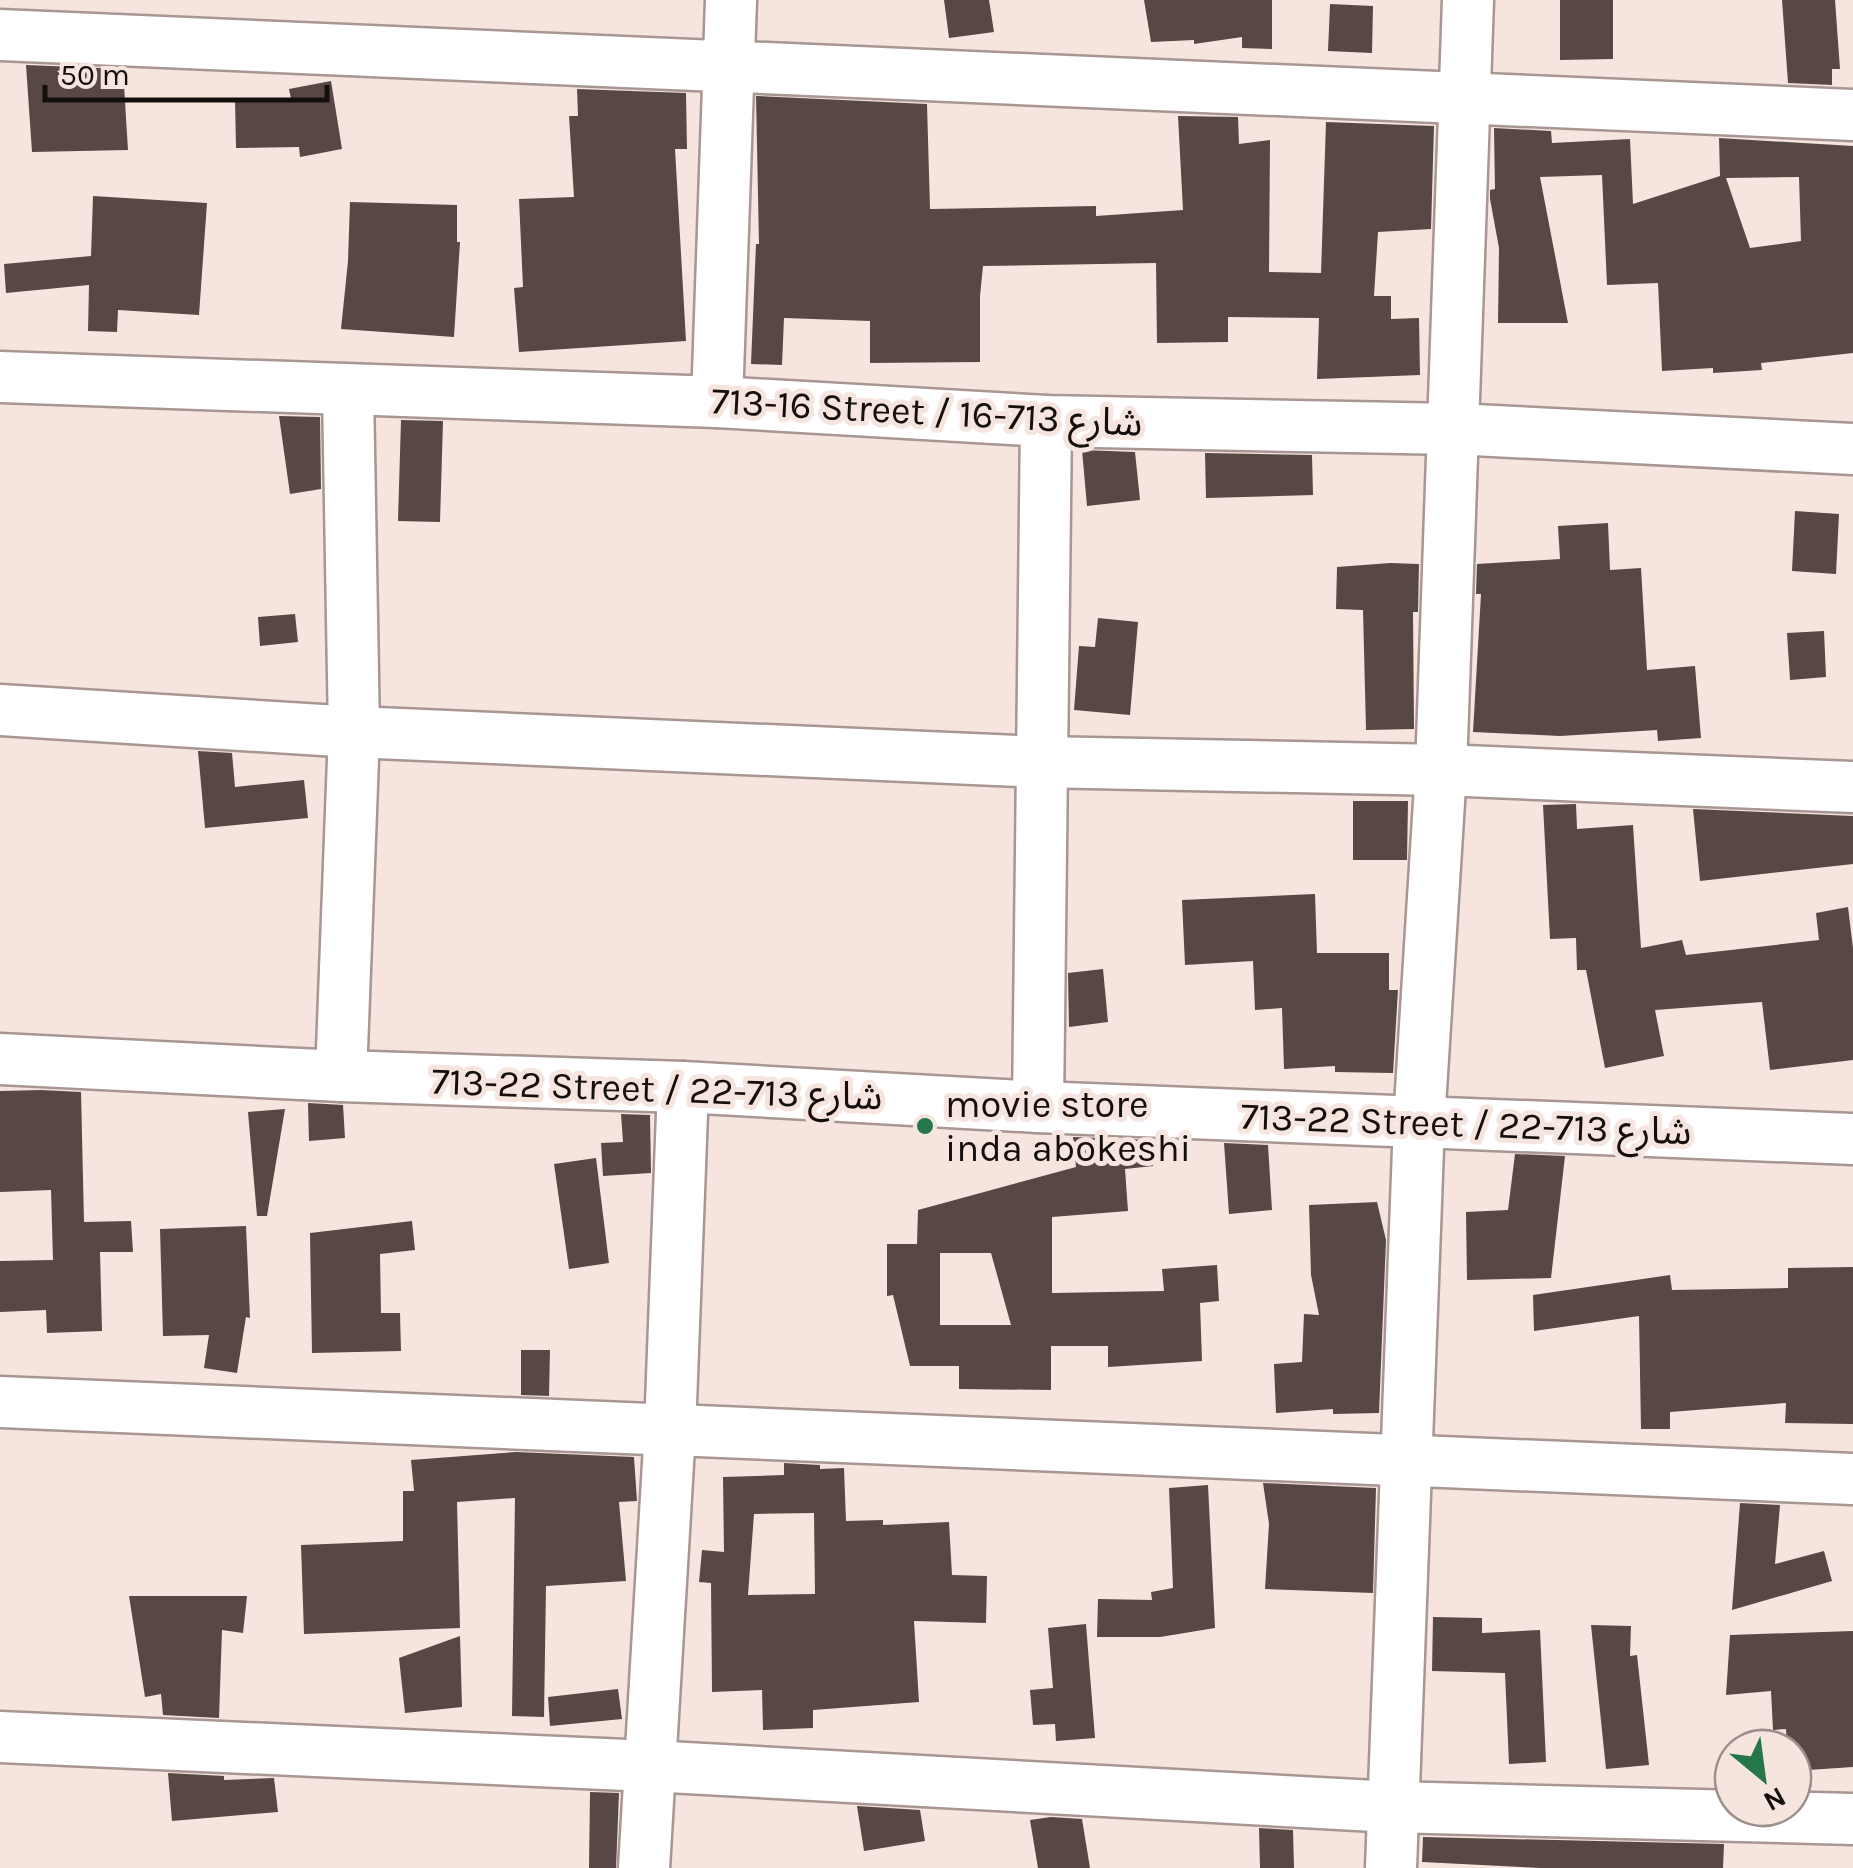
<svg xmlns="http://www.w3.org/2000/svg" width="1853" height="1868" viewBox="0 0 1853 1868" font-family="Karla,'Noto Sans Arabic',sans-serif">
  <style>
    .building { fill: #574845; fill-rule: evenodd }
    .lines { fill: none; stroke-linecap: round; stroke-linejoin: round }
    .minor-casing { stroke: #a79692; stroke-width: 55 }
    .minor { stroke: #fff; stroke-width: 50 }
    .poi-dot { fill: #257749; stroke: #f6e4df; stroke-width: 4 }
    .labels { text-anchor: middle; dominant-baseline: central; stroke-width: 10; stroke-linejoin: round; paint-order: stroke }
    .street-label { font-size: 38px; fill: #140e0c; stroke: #f6e4df }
    .poi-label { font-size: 38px; fill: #140e0c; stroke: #f6e4df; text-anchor: start }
  </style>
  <rect width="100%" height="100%" fill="#f6e4df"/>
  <g class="building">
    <path d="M 944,0 L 989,0 L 994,32 L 949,38 Z"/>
    <path d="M 1144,0 L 1272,0 L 1272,49 L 1242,48 L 1242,37 L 1194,44 L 1194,40 L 1151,42 Z"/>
    <path d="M 1560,0 L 1613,0 L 1613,59 L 1560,60 Z"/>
    <path d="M 1782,0 L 1835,0 L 1840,69 L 1832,69 L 1832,85 L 1788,83 Z"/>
    <path d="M 1330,4 L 1373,6 L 1372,53 L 1328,51 Z"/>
    <path d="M 26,65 L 123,69 L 128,150 L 32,152 Z"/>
    <path d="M 331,81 L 342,149 L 300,157 L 299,147 L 236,148 L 235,100 L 291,99 L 289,89 Z"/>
    <path d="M 577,89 L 686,93 L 687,149 L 675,149 L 686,341 L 519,352 L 514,288 L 523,287 L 519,199 L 574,197 L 569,116 L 578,116 Z"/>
    <path d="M 756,96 L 927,104 L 930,209 L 1096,206 L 1096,216 L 1183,210 L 1178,116 L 1238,117 L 1239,144 L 1270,140 L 1269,272 L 1321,273 L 1326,122 L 1434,126 L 1431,229 L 1378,232 L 1374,296 L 1391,296 L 1391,319 L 1419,318 L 1420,375 L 1317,379 L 1319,318 L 1228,317 L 1228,342 L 1157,343 L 1156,263 L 983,266 L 980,296 L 980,362 L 870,363 L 870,321 L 784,318 L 782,365 L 751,364 L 756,244 L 759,244 Z"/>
    <path d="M 1494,128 L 1551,131 L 1552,143 L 1630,139 L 1633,204 L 1720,176 L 1719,138 L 1853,146 L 1853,353 L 1761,363 L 1762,370 L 1713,373 L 1713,368 L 1662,371 L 1658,283 L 1607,285 L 1602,175 L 1540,177 L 1568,323 L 1498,323 L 1499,248 L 1490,199 L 1490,190 L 1495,189 ZM 1799,177 L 1801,241 L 1750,248 L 1726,178 Z"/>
    <path d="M 93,196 L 207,203 L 199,315 L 118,310 L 117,332 L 88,331 L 89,285 L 6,293 L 4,264 L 91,256 Z"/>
    <path d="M 350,202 L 457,205 L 457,242 L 460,242 L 454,337 L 341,329 L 348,261 Z"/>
    <path d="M 279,416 L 320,417 L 321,489 L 290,494 Z"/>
    <path d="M 401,420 L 443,421 L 440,522 L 398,521 Z"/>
    <path d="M 1082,450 L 1135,452 L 1140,500 L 1087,506 Z"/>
    <path d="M 1205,453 L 1312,455 L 1313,495 L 1206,498 Z"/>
    <path d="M 1795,511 L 1839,514 L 1836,574 L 1792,571 Z"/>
    <path d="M 1608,523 L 1610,570 L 1641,568 L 1647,670 L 1695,666 L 1701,738 L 1658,741 L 1657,730 L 1560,736 L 1473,732 L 1481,594 L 1476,594 L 1477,564 L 1560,559 L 1558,526 Z"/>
    <path d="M 1390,563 L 1419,564 L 1418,612 L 1413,612 L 1414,729 L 1366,730 L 1363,610 L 1336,609 L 1337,567 Z"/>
    <path d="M 295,614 L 298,642 L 260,646 L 258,617 Z"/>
    <path d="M 1098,618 L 1138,622 L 1130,715 L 1074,710 L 1079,646 L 1095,647 Z"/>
    <path d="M 1824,631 L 1826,677 L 1790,680 L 1787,633 Z"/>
    <path d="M 198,751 L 232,753 L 235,787 L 304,780 L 308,818 L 205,828 Z"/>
    <path d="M 1353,801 L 1408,801 L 1407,860 L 1353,860 Z"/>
    <path d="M 1576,804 L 1577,829 L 1633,825 L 1641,948 L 1682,940 L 1686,955 L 1819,940 L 1816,913 L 1848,907 L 1853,948 L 1853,1060 L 1770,1070 L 1762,1002 L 1655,1010 L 1664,1056 L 1605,1068 L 1586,970 L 1577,970 L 1576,938 L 1550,939 L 1543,805 Z"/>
    <path d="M 1693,809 L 1853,816 L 1853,864 L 1700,881 Z"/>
    <path d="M 1315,894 L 1317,953 L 1389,953 L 1389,990 L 1398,990 L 1393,1073 L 1335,1072 L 1335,1066 L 1284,1069 L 1282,1008 L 1255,1010 L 1253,961 L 1185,965 L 1182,900 Z"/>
    <path d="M 1103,969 L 1108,1022 L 1069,1027 L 1068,973 Z"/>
    <path d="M 41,1090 L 81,1092 L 84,1222 L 131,1221 L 133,1252 L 100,1252 L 102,1331 L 47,1333 L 46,1310 L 0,1312 L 0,1261 L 53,1260 L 51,1190 L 0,1192 L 0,1091 Z"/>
    <path d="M 308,1103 L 343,1105 L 345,1138 L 309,1141 Z"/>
    <path d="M 285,1109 L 267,1216 L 257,1216 L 248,1112 Z"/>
    <path d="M 621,1114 L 650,1115 L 651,1173 L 603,1176 L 601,1143 L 623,1142 Z"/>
    <path d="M 1073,1137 L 1151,1140 L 1153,1166 L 1125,1169 L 1128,1211 L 1052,1217 L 1052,1293 L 1164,1291 L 1162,1269 L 1217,1265 L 1219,1301 L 1200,1303 L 1202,1361 L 1108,1367 L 1108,1346 L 1051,1346 L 1051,1390 L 959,1389 L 959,1366 L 910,1366 L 893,1295 L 887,1296 L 887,1244 L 917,1244 L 918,1210 L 1076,1167 ZM 940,1253 L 991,1253 L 1011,1325 L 940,1325 Z"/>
    <path d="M 1224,1143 L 1268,1145 L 1272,1210 L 1229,1214 Z"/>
    <path d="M 1515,1154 L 1565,1156 L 1551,1278 L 1467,1280 L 1466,1212 L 1508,1210 Z"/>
    <path d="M 596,1158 L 609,1263 L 569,1269 L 554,1164 Z"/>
    <path d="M 1377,1202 L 1386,1240 L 1379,1413 L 1333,1414 L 1333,1409 L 1276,1413 L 1274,1364 L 1302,1362 L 1304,1314 L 1319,1315 L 1311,1275 L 1309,1205 Z"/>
    <path d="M 412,1221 L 415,1250 L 380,1254 L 381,1313 L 400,1313 L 401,1351 L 312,1353 L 310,1233 Z"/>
    <path d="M 246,1226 L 250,1318 L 246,1317 L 237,1373 L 204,1368 L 209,1335 L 163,1336 L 160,1229 Z"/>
    <path d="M 1853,1267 L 1853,1424 L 1785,1423 L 1786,1403 L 1670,1412 L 1670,1429 L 1641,1429 L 1639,1316 L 1534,1331 L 1533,1295 L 1670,1275 L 1672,1290 L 1788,1288 L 1788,1268 Z"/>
    <path d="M 521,1350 L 550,1350 L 549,1396 L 521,1395 Z"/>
    <path d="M 516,1452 L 634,1457 L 637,1501 L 619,1502 L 626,1581 L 546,1586 L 544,1717 L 512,1716 L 515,1498 L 457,1502 L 460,1628 L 304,1634 L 301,1545 L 403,1541 L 403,1491 L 414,1491 L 411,1460 Z"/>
    <path d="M 784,1463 L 820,1465 L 820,1469 L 844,1468 L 846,1521 L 883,1520 L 883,1525 L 949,1522 L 952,1575 L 987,1576 L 986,1623 L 914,1621 L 919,1702 L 813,1710 L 813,1728 L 763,1730 L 762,1690 L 712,1692 L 711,1583 L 699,1582 L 702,1550 L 724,1552 L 723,1477 L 784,1475 ZM 814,1513 L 815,1594 L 748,1595 L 754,1514 Z"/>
    <path d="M 1263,1483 L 1376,1488 L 1373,1593 L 1265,1589 L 1269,1524 Z"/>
    <path d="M 1208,1485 L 1215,1628 L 1160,1637 L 1097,1637 L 1098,1599 L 1152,1600 L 1151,1592 L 1173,1588 L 1169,1488 Z"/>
    <path d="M 1740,1503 L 1780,1505 L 1775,1564 L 1824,1551 L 1832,1581 L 1732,1610 Z"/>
    <path d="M 129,1596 L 247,1596 L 243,1633 L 222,1630 L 219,1718 L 163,1715 L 161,1694 L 145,1697 Z"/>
    <path d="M 1433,1617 L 1482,1618 L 1482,1633 L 1540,1630 L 1546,1762 L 1509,1764 L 1505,1673 L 1432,1671 Z"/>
    <path d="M 1086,1624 L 1095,1738 L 1056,1741 L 1055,1724 L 1033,1725 L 1030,1690 L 1053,1688 L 1048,1628 Z"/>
    <path d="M 1591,1625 L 1631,1626 L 1630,1656 L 1637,1655 L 1649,1765 L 1606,1769 Z"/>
    <path d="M 1853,1631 L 1853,1767 L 1793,1771 L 1793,1748 L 1787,1748 L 1786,1729 L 1773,1730 L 1771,1691 L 1726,1695 L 1730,1635 Z"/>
    <path d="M 460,1636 L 462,1707 L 405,1713 L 399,1658 Z"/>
    <path d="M 618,1689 L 622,1719 L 550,1726 L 548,1697 Z"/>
    <path d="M 168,1773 L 224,1776 L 224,1780 L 274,1778 L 278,1812 L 172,1821 Z"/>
    <path d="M 590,1792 L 619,1793 L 616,1868 L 589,1868 Z"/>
    <path d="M 857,1806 L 920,1810 L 925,1841 L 864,1851 Z"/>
    <path d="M 1051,1817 L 1082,1819 L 1090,1868 L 1038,1868 L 1030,1820 Z"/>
    <path d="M 1259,1828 L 1293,1830 L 1294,1868 L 1260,1868 Z"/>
    <path d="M 1423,1837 L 1724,1844 L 1723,1868 L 1540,1868 L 1422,1862 Z"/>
  </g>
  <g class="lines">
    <g class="minor-casing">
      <g id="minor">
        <path d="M 0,35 L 1853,115"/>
        <path d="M 0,377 L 717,402 L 1046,421 L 1454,429 L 1853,449"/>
        <path d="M 717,402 L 731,0"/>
        <path d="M 0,710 L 354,732 L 1040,762 L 1441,770 L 1853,787"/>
        <path d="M 0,1059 L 341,1076 L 683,1087 L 1038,1107 L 1853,1139"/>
        <path d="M 341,1076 L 354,732 L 348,391"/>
        <path d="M 1038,1107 L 1046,421"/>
        <path d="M 0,1402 L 1853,1479"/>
        <path d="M 0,1737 L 650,1766 L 1393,1807 L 1853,1819"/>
        <path d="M 644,1868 L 670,1430 L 683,1087"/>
        <path d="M 1391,1868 L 1419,1122 L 1441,770 L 1468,0"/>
      </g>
    </g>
    <use href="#minor" class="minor"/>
  </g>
  <circle class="poi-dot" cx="925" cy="1126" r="10"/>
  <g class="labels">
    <g class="street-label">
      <text transform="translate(927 412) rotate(3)">713-16 Street / شارع 713-16</text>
      <text transform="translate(657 1089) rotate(2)">713-22 Street / شارع 713-22</text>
      <text transform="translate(1466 1124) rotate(2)">713-22 Street / شارع 713-22</text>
    </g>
    <g class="poi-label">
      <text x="945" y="1104">movie store<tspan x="945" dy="44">inda abokeshi</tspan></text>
    </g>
  </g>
  <g transform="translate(1763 1778) rotate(151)"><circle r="48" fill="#f6e4df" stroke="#9c8e8b" stroke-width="2.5"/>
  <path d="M0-8L18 38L0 25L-18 38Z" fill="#257749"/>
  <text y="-15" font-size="28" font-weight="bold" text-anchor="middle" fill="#140e0c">N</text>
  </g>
  <path d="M45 85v15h282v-15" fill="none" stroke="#140e0c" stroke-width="5"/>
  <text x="60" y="85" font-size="30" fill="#140e0c" stroke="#f6e4df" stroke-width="8" paint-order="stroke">50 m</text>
</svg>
